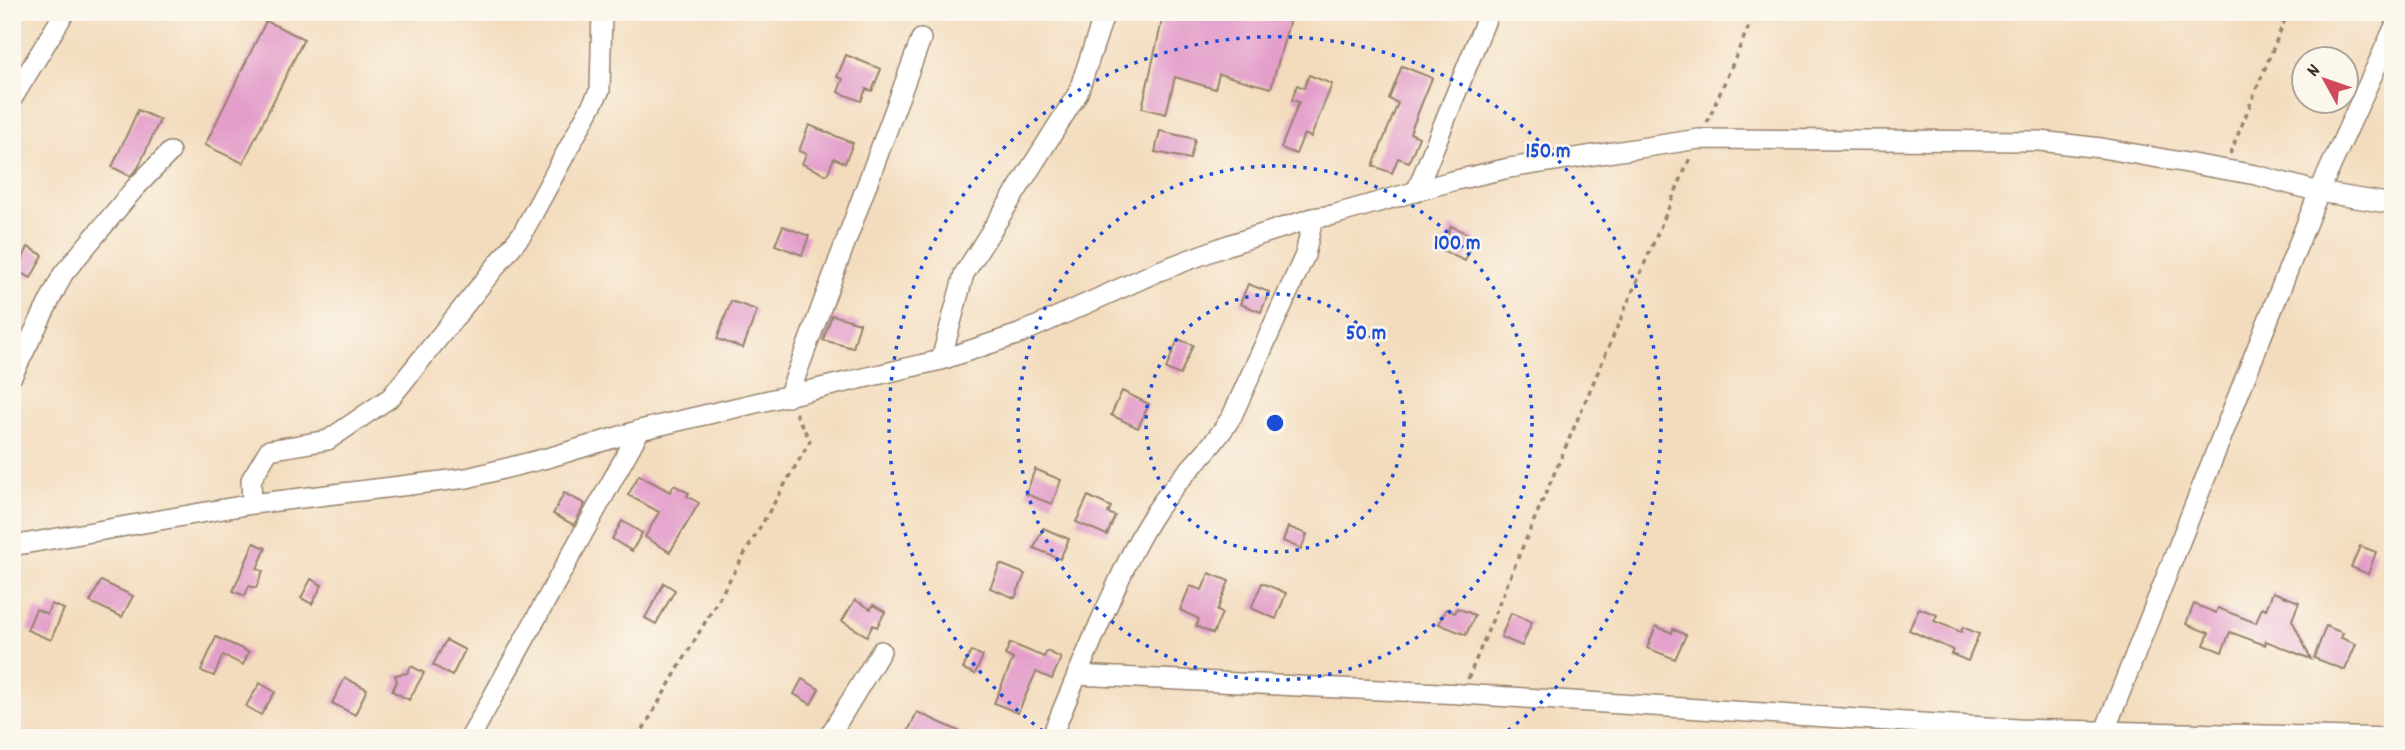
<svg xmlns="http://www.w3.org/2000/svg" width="2405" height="750" viewBox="0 0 2405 750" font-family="Dekko,sans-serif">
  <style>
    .building { fill: #e39eca }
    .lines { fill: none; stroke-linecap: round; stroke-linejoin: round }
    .minor-casing { stroke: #97836e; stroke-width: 22 }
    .path { stroke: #97836e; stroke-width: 3.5; stroke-dasharray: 5 5; stroke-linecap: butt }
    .minor { stroke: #fff; stroke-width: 19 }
    .ring { fill: none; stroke: #1d4ed8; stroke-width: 3.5; stroke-dasharray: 3.5 7 }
    .centre { fill: #1d4ed8; stroke: #fbf7ec; stroke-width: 3.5 }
    .ring-label { font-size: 21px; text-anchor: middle; font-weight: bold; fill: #1d4ed8; stroke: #fbf7ec; stroke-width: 5; stroke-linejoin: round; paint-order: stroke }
  </style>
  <rect width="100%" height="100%" fill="#fbf7ec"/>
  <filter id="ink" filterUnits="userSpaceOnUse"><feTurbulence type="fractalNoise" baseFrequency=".0143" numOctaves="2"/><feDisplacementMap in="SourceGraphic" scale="14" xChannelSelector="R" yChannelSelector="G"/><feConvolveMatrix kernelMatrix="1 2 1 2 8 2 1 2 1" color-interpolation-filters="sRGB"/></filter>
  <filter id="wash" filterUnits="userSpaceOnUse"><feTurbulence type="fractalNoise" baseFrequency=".00686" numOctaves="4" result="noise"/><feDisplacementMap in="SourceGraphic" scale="28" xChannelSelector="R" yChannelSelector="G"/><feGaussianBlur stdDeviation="1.57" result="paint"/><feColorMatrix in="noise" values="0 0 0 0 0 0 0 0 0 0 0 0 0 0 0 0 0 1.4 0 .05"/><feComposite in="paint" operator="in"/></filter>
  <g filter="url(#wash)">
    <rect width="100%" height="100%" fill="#f3dcbd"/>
    <g id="blocks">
      <g class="building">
        <path d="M 1164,12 L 1292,12 L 1271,88 L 1219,74 L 1215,89 L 1175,77 L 1166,114 L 1142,108 Z"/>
        <path d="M 266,21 L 304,39 L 243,163 L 205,145 Z"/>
        <path d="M 846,55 L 881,69 L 872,91 L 866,89 L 861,101 L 838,92 L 843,79 L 837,77 Z"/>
        <path d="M 1402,66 L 1432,78 L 1410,133 L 1419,137 L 1409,162 L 1398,158 L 1392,173 L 1373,166 L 1398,103 L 1389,99 Z"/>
        <path d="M 1309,75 L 1332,84 L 1311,137 L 1304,134 L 1296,154 L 1281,148 L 1299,102 L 1292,100 L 1297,85 L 1304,88 Z"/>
        <path d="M 138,110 L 160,120 L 138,168 L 130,176 L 112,167 Z"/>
        <path d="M 809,125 L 853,143 L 845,163 L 834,158 L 827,175 L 802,164 L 806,154 L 799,151 Z"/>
        <path d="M 1160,131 L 1195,139 L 1190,159 L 1155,152 Z"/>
        <path d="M 783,226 L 809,236 L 802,255 L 775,245 Z"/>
        <path d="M 1451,226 L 1475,237 L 1465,261 L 1441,250 Z"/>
        <path d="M 28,247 L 43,255 L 31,278 L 17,271 Z"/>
        <path d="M 1248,284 L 1269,292 L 1261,312 L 1240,304 Z"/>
        <path d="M 731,301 L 757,310 L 743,348 L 717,339 Z"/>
        <path d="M 832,315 L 860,323 L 853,348 L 823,340 Z"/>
        <path d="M 1178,339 L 1193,345 L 1180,375 L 1166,369 Z"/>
        <path d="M 1122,391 L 1149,404 L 1138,428 L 1111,415 Z"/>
        <path d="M 1035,469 L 1061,480 L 1052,504 L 1026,494 Z"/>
        <path d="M 639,475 L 670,492 L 674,485 L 689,493 L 687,496 L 699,503 L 670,552 L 645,537 L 659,512 L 628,495 Z"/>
        <path d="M 564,493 L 585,504 L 574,525 L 553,514 Z"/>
        <path d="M 1088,496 L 1111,507 L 1108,513 L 1115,516 L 1107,535 L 1076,522 Z"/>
        <path d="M 622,521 L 642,533 L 632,551 L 612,539 Z"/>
        <path d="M 1288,527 L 1307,534 L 1301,549 L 1283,541 Z"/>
        <path d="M 1043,528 L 1069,539 L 1060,559 L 1034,548 Z"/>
        <path d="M 254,543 L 266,548 L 257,569 L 263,571 L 256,588 L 249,586 L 245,596 L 233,591 Z"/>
        <path d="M 2360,546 L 2376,552 L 2368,574 L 2351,567 Z"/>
        <path d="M 1000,564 L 1025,574 L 1015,598 L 990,588 Z"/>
        <path d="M 1209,573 L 1229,581 L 1217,611 L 1222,613 L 1213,634 L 1196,626 L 1199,619 L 1180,610 L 1190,586 L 1202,590 Z"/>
        <path d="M 311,579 L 322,585 L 312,604 L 301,598 Z"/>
        <path d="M 101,581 L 133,596 L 122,617 L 90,602 Z"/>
        <path d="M 664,583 L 675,590 L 656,624 L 645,618 Z"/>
        <path d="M 1262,583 L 1286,593 L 1276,619 L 1251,608 Z"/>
        <path d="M 2273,592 L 2299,602 L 2292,620 L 2311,659 L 2266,641 L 2265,645 L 2230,632 L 2222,652 L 2204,645 L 2209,633 L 2186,624 L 2194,604 L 2216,613 L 2218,608 L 2256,623 L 2262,607 L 2266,609 Z"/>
        <path d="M 855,600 L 871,609 L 873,605 L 885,612 L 877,627 L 873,625 L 867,636 L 842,621 Z"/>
        <path d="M 51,604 L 64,609 L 51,640 L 27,630 L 36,609 L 47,614 Z"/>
        <path d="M 1457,608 L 1475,615 L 1466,635 L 1439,624 L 1446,609 L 1455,613 Z"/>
        <path d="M 1919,608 L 1937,615 L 1934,621 L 1961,632 L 1963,627 L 1979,634 L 1968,661 L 1951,654 L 1953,650 L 1909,630 Z"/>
        <path d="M 1511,613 L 1532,622 L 1522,646 L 1501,637 Z"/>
        <path d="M 1656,626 L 1672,633 L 1673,629 L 1686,635 L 1675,659 L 1647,648 Z"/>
        <path d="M 2326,626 L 2343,633 L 2341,638 L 2356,644 L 2345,670 L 2314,658 Z"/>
        <path d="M 216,637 L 249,652 L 243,665 L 223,655 L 214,676 L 201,671 Z"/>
        <path d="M 446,640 L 465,650 L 452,676 L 433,665 Z"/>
        <path d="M 1010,643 L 1044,657 L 1047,651 L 1061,658 L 1052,679 L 1036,672 L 1018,713 L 994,703 L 1013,659 L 1005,655 Z"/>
        <path d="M 971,651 L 983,656 L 975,674 L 963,669 Z"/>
        <path d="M 411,666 L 424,673 L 409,700 L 392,691 L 397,681 L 395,675 L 407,673 Z"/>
        <path d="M 345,678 L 367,689 L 355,715 L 332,703 Z"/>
        <path d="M 802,679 L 819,689 L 811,704 L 794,694 Z"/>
        <path d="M 260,683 L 275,692 L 261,715 L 246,706 Z"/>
        <path d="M 917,712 L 974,738 L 905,738 Z"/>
      </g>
    </g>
  </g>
  <g filter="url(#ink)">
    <use href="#blocks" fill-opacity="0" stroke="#97836e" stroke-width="2"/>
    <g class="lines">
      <g class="minor-casing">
        <g id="minor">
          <path d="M 12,99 L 65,12"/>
          <path d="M 1416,192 L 1489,12"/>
          <path d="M 941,360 L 964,274 L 1078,93 L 1105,12"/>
          <path d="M 12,376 L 63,274 L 135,188 L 170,152"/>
          <path d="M 788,397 L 921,39"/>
          <path d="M 252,504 L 251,480 L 269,450 L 328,440 L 391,397 L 522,234 L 600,90 L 602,12"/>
          <path d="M 12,546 L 252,504 L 467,478 L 551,457 L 640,430 L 941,360 L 1019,334 L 1159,271 L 1228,245 L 1313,218 L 1333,215 L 1452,181 L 1509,168 L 1699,139 L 2040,141 L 2101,148 L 2256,175 L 2319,192 L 2393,204"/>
          <path d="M 1077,675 L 1461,694 L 2018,729 L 2393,738"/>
          <path d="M 470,738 L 640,430"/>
          <path d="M 828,738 L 881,651"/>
          <path d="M 1051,738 C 1067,698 1084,659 1101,620 C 1118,583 1133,545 1156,511 C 1179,475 1210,453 1232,416 L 1305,255 L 1313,218"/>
          <path d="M 2102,738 L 2319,192 L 2393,30"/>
        </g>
      </g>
      <g class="path">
        <path d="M 1707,123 L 1755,12"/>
        <path d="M 2230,154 L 2288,12"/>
        <path d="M 1468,679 L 1520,553 L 1690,158"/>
        <path d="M 638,738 L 810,441 L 795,412"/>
      </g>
      <use href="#minor" class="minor"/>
    </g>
  </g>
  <g class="ring">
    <circle cx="1275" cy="423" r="129"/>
    <circle cx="1275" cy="423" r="257"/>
    <path d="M1051 737A386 386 0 1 1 1499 737"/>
  </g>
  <circle cx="1275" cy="423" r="10" class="centre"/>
  <g class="ring-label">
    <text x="1548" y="157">150 m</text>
    <text x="1457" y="249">100 m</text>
    <text x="1366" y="339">50 m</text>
  </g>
  <rect width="2405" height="750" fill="none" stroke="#fbf7ec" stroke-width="42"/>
  <g transform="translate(2325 80) rotate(310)"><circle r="33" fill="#fbf7ec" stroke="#aea59a" stroke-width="2"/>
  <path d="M0-5L12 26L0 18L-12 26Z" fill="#d1495b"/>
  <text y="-10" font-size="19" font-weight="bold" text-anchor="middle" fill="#3b2a1e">N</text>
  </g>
</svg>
